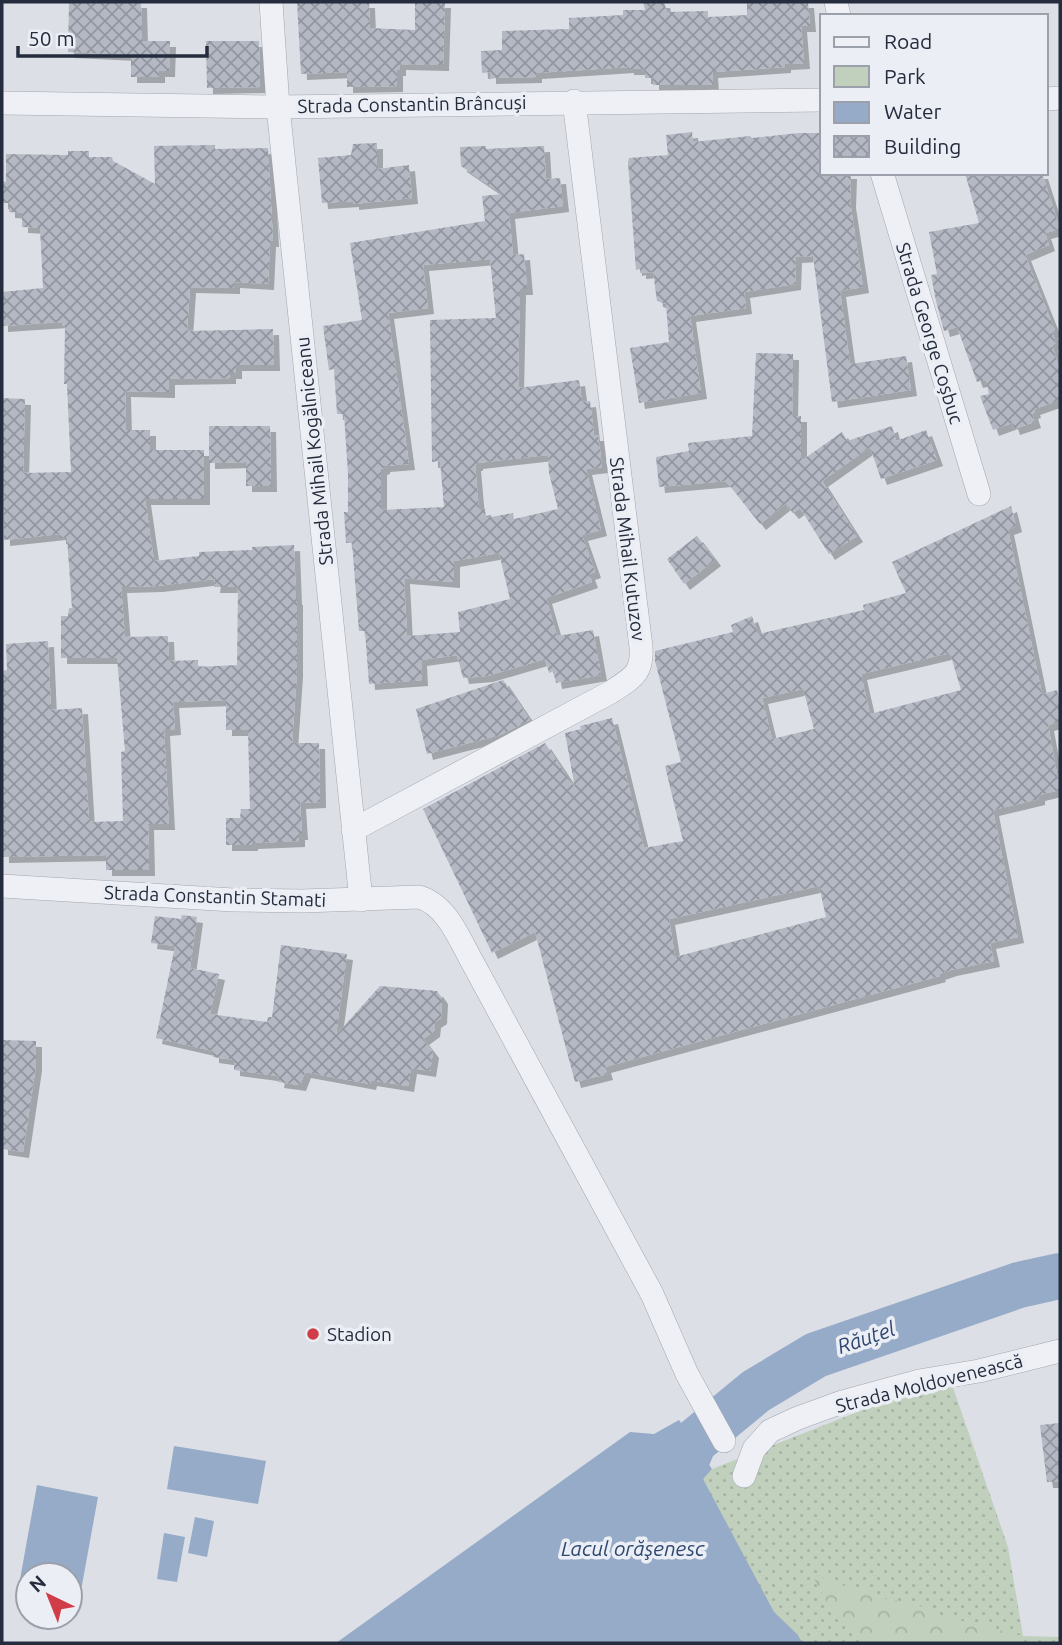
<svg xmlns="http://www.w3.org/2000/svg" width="1062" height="1645" viewBox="0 0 1062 1645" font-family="Ubuntu,sans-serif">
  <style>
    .green { fill: url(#green-dots) }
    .forest { fill: url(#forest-crowns) }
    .water { fill: #96abc8 }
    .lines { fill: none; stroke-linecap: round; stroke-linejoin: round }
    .river { stroke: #96abc8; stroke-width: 46 }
    .building { fill: url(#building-cross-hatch); fill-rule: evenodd; filter: url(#shadow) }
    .minor-casing { stroke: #a1a6b0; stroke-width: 24 }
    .minor { stroke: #eef0f5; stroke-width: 23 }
    .poi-dot { fill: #d03d49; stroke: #ebeef4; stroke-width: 2.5 }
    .labels { text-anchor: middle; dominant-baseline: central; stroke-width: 7; stroke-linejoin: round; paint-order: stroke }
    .street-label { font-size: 19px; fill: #252c3d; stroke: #ebeef4 }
    .poi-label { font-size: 19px; fill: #252c3d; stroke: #ebeef4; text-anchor: start }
    .water-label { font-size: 21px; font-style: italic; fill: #2f4871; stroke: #ebeef4 }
  </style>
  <defs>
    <pattern id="green-dots" width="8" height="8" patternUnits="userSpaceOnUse" patternTransform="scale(1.75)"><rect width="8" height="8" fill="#c0d0bd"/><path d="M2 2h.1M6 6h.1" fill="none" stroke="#a5b3a3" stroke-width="1.8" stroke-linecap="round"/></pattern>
    <pattern id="forest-crowns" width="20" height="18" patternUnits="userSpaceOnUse" patternTransform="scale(1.75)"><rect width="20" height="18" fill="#c0d0bd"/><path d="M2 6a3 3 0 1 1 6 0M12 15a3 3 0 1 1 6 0" fill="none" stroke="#a5b3a3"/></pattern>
    <pattern id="building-cross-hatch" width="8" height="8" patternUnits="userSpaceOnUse" patternTransform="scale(1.75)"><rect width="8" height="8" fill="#b3b8c3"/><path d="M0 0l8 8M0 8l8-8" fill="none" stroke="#9196a0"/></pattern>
    <filter id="shadow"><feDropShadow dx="6" dy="6" stdDeviation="0" flood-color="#0004"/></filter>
  </defs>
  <rect width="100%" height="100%" fill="#dcdfe6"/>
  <path class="green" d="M 949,1376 L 1008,1547 L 1023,1636 L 1060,1637 L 1060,1643 L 785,1643 L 702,1478 L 712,1469 Z"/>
  <path class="forest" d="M 811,1573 L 843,1585 L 874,1592 L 886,1599 L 914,1603 L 942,1616 L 1023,1636 L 1024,1643 L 871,1643 L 826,1601 Z"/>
  <g class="water">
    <path d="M 679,1420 L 712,1469 L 703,1479 L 774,1612 L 798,1635 L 802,1643 L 336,1643 L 630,1432 L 654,1434 Z"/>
    <path d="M 174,1446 L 266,1461 L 258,1504 L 167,1489 Z"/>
    <path d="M 37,1485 L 98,1497 L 80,1596 L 70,1594 L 70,1575 L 28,1575 L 28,1587 L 19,1585 Z"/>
    <path d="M 195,1517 L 214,1521 L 207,1557 L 188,1553 Z"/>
    <path d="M 164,1533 L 185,1537 L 177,1582 L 157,1579 Z"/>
  </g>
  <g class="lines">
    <path class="river" d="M 670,1499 L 694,1442 L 756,1391 L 816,1355 L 1019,1285 L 1060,1276"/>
  </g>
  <g class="building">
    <path d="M 69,2 L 141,2 L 142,41 L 170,41 L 169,71 L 159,71 L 159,77 L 131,77 L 131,55 L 68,52 Z"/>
    <path d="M 297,2 L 369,2 L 370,28 L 415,30 L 415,2 L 445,2 L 443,65 L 400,64 L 400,70 L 397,70 L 397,86 L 347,87 L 347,72 L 301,74 Z"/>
    <path d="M 643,2 L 664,2 L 667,12 L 708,11 L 708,17 L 747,15 L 747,2 L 808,2 L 810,26 L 801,26 L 804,63 L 785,64 L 785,67 L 712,72 L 713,85 L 653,85 L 653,78 L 645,78 L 645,69 L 628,69 L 628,67 L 536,73 L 536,77 L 490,78 L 490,72 L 482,73 L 481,51 L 502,50 L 502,31 L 569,29 L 569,18 L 623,15 L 623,10 L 645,10 Z"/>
    <path d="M 206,41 L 259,41 L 260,87 L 207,88 Z"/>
    <path d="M 692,132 L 693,142 L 750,136 L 752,138 L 799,133 L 822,133 L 822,173 L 851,173 L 850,202 L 863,287 L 840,291 L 850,364 L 906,356 L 911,390 L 832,402 L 813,256 L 796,257 L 795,284 L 744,292 L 746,308 L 690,316 L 701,393 L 639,403 L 630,348 L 669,342 L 666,304 L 657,301 L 653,272 L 640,273 L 640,269 L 636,270 L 628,162 L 629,158 L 668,155 L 666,135 Z"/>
    <path d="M 377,143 L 377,169 L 409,165 L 412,198 L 353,204 L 353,201 L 322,203 L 318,158 L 351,155 L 353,144 Z"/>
    <path d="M 215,145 L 215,149 L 268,148 L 273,241 L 270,241 L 268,284 L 234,282 L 234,288 L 190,287 L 187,331 L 273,329 L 274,365 L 236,365 L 236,373 L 230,373 L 230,378 L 169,379 L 169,392 L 125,391 L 126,430 L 150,430 L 150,450 L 204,450 L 204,499 L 145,499 L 154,561 L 199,556 L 199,552 L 252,550 L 252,547 L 294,545 L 296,599 L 297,599 L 297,671 L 292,743 L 319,743 L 320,802 L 300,803 L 302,834 L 299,834 L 299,841 L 252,843 L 252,845 L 226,845 L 226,818 L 240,818 L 241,809 L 250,809 L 248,730 L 226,730 L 226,700 L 173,702 L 175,729 L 164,730 L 169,824 L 148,824 L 149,870 L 106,870 L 106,855 L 3,857 L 2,698 L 2,671 L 7,670 L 6,644 L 48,641 L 51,710 L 82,708 L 89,822 L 123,821 L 121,752 L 125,751 L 117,658 L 61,658 L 61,616 L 68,616 L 69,608 L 72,608 L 67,538 L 60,538 L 60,534 L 4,540 L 2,398 L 25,399 L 23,473 L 71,472 L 67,384 L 64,384 L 65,326 L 62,326 L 62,322 L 2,326 L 2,292 L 43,288 L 40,228 L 22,227 L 22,213 L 9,212 L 9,203 L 2,203 L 2,181 L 6,182 L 6,154 L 68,155 L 68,151 L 89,151 L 89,157 L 112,157 L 113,161 L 155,184 L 154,146 ZM 215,579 L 214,587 L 238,587 L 237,665 L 198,667 L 198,660 L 169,661 L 168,636 L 125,637 L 121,587 L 157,586 Z"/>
    <path d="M 486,146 L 486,149 L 544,146 L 546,179 L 560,178 L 563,206 L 509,213 L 513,255 L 524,254 L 527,289 L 520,289 L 518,388 L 579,380 L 582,402 L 590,401 L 594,435 L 598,435 L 602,467 L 586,469 L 601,530 L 582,535 L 595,572 L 589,574 L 592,582 L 546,598 L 557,636 L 593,630 L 601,675 L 556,683 L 554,671 L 549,673 L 545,659 L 487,676 L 463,678 L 457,655 L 421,660 L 422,680 L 369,684 L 365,631 L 359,631 L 352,543 L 346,543 L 344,512 L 348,512 L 348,474 L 344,414 L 337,414 L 334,369 L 329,370 L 323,326 L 362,320 L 350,243 L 485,221 L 482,196 L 502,194 L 461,166 L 460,147 ZM 490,259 L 496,318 L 430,320 L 432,462 L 440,461 L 444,507 L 381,510 L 381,469 L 384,468 L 384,466 L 409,464 L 388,313 L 428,308 L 423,265 ZM 548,455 L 549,473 L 558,509 L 514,519 L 513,513 L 486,518 L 485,509 L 479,510 L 475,465 L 477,465 L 477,463 ZM 499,553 L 510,599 L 458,612 L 460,632 L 407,636 L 404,578 L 454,582 L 454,561 Z"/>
    <path d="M 965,173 L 1042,173 L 1060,229 L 1045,233 L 1049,245 L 1025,255 L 1055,331 L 1052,332 L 1056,343 L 1052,345 L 1060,370 L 1060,400 L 1034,409 L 1035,412 L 1032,413 L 1035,422 L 1014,429 L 1012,423 L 993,430 L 980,396 L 989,394 L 986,380 L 977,382 L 957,327 L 944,331 L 936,301 L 931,275 L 937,274 L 929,232 L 979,223 Z"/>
    <path d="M 756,353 L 793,354 L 792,416 L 801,416 L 801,461 L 842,432 L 847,441 L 892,426 L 896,441 L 926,430 L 937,460 L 881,479 L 870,447 L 822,481 L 857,536 L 829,554 L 800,508 L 793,513 L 785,504 L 760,524 L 726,481 L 659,487 L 656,457 L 689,451 L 688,443 L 752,436 Z"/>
    <path d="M 209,426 L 270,426 L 271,486 L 246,486 L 246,462 L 209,463 Z"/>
    <path d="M 1011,506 L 1016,526 L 1008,529 L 1042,694 L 1057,690 L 1060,705 L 1060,722 L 1048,725 L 1060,790 L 1039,795 L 1039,799 L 993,810 L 1018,937 L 990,943 L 994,961 L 951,970 L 939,974 L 940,976 L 605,1067 L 607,1074 L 575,1082 L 535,932 L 492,953 L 423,809 L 545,743 L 575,788 L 565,733 L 581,729 L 580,726 L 612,718 L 644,848 L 683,841 L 665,766 L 681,762 L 655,661 L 655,651 L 733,632 L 731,625 L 752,616 L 758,634 L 864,610 L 863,605 L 906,593 L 892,562 ZM 950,653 L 961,690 L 870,714 L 861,674 ZM 803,689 L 814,729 L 772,739 L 762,698 ZM 819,886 L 826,917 L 675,957 L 669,919 Z"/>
    <path d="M 697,536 L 715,560 L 684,584 L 667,559 Z"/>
    <path d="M 503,680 L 530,720 L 500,735 L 427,754 L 416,709 Z"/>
    <path d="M 182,915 L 197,917 L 190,968 L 219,974 L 210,1014 L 267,1022 L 268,1017 L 272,1017 L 281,945 L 347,954 L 336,1035 L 380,986 L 437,991 L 442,998 L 441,1018 L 435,1022 L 434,1031 L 423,1039 L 433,1052 L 430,1071 L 411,1068 L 408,1086 L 371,1080 L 370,1084 L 305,1072 L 300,1085 L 278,1082 L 279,1076 L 234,1070 L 234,1060 L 213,1057 L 213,1051 L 156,1038 L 175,946 L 151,943 L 155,916 L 181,919 Z"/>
    <path d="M 2,1040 L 36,1041 L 36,1065 L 23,1152 L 2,1149 Z"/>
    <path d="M 1060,1423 L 1060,1482 L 1047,1482 L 1040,1425 Z"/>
  </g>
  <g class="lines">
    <g class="minor-casing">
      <g id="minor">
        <path d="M 271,2 L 278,107 L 361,900"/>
        <path d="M 836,2 L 839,16"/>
        <path d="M 1046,99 L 1060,98"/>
        <path d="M 2,103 L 278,107 L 822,100"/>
        <path d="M 882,173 L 979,494"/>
        <path d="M 353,830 L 611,692 C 632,678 643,674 641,647 L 574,101"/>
        <path d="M 2,886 L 233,900 L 302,901 L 419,897 C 448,905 461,943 475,967 L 652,1294 L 687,1374 L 724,1441"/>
        <path d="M 744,1476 L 754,1449 L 770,1431 L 798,1418 L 842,1402 L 919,1381 L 979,1371 L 1060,1351"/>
      </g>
    </g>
    <use href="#minor" class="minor"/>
  </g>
  <circle class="poi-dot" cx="313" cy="1334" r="7"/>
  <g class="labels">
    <g class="street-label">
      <text transform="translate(412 104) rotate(-1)">Strada Constantin Brâncuși</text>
      <text transform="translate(930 333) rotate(73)">Strada George Coșbuc</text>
      <text transform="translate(314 451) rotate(-96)">Strada Mihail Kogălniceanu</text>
      <text transform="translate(628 549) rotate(83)">Strada Mihail Kutuzov</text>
      <text transform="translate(215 896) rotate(2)">Strada Constantin Stamati</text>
      <text transform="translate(929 1383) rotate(-14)">Strada Moldovenească</text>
    </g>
    <g class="poi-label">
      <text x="327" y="1334">Stadion</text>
    </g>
    <g class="water-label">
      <text transform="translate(866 1337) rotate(-19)">Răuțel</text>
      <text x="633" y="1548">Lacul orăşenesc</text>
    </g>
  </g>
  <rect width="1062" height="1645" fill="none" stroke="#252c3d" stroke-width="7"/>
  <rect x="820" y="14" width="228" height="161" fill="#ebeef4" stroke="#9ca0ab" stroke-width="2"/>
  <rect x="834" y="37" width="35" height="10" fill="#eef0f5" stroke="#9ca0ab" stroke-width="2"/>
  <text x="884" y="49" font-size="21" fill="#252c3d">Road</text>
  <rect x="834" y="66" width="35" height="21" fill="#c0d0bd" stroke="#9ca0ab" stroke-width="2"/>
  <text x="884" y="84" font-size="21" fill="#252c3d">Park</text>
  <rect x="834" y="102" width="35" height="21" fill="#96abc8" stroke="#9ca0ab" stroke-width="2"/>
  <text x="884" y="119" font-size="21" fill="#252c3d">Water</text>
  <rect x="834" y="136" width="35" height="21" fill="url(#building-cross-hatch)" stroke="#9ca0ab" stroke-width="2"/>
  <text x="884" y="154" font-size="21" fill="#252c3d">Building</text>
  <g transform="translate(49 1596) rotate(317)"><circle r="33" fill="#ebeef4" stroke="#9ca0ab" stroke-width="2"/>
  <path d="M0-5L12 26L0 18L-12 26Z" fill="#d03d49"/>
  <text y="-10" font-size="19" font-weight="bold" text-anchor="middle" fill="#252c3d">N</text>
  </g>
  <path d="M18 46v10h189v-10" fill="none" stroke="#252c3d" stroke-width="3.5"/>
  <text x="28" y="46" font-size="21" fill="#252c3d" stroke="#ebeef4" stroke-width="5" paint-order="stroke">50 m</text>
</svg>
